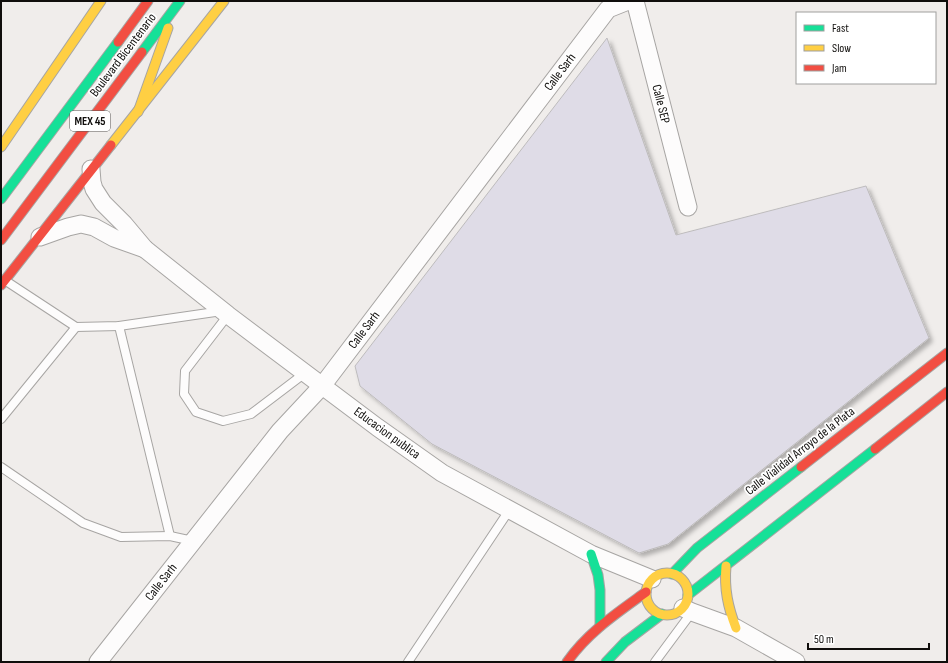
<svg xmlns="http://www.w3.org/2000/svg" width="948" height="663" viewBox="0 0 948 663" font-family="'Sofia Sans Condensed',sans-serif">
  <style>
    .building { fill: #dfdce7; stroke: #bebcbd; filter: url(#shadow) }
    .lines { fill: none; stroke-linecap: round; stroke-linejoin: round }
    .lane-casing { stroke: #a7a5a3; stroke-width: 10 }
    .street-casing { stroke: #a7a5a3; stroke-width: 19 }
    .fast-casing { stroke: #a7a5a3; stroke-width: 11 }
    .slow-casing { stroke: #a7a5a3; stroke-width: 11 }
    .jam-casing { stroke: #a7a5a3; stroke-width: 11 }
    .lane { stroke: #fdfcfc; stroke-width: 8 }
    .street { stroke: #fdfcfc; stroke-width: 17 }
    .fast { stroke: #16e098; stroke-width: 9 }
    .slow { stroke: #ffcf43; stroke-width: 9 }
    .jam { stroke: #f24e42; stroke-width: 9 }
    .labels { text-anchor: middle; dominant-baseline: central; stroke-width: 3.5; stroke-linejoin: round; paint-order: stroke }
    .shield { fill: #fff; stroke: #585655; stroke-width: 1 }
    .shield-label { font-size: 12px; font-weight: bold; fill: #100e0c }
    .street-label { font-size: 13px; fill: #100e0c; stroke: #fff }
  </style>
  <defs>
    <filter id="shadow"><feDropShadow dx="3.5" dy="3.5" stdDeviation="2" flood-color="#0004"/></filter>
  </defs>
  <rect width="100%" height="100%" fill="#f0edeb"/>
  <path class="building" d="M 607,38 L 676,235 L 866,186 L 929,338 L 668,544 L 639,553 L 432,444 L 360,386 L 355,366 Z"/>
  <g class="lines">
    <g class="lane-casing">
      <g id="lane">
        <path d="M 6,281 L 76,327"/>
        <path d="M 228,315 L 185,371 L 184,394 L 196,412 L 223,421 L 251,414 L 305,373"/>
        <path d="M 119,326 L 170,536"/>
        <path d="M 1,419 L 76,327 L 119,326 L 222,311"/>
        <path d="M 1,467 L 83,523 L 121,537 L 170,536 L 193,541"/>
        <path d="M 408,662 L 510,509"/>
        <path d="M 655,662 L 692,612"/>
      </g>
    </g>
    <g class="street-casing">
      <g id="street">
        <path d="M 635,1 L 688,207"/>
        <path d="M 91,169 L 92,182 L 94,189 L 103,203 L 124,224 L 145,249 L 228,315 L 377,427 L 442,473 L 591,554 L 652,579"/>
        <path d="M 40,237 L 68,227 L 81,224 L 94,227 L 114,238 L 145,249"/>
        <path d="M 683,608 L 692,612 L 736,628 L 796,662"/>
        <path d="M 98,662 L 280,431 L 322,386 L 608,9 L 628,1"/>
      </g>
    </g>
    <g class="fast-casing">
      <g id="fast">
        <path d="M 142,52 L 180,1"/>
        <path d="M 1,199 L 118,42"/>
        <path d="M 591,554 L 598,575 L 600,590 L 600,626"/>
        <path d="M 672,574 L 697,548 L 801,467"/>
        <path d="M 688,595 L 875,449"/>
        <path d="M 606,662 L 625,642 L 662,614"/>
      </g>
    </g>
    <g class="slow-casing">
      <g id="slow">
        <path d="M 138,112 L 168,28"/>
        <path d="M 111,145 L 224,1"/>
        <path d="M 1,147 L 101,1"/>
        <path d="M 726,566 C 724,589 728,607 736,628"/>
        <circle cx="667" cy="594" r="21"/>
      </g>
    </g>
    <g class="jam-casing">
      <g id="jam">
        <path d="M 118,42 L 148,1"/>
        <path d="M 1,240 L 142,52"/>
        <path d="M 1,285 L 111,145"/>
        <path d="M 875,449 L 947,392"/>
        <path d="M 801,467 L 947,353"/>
        <path d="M 567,662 C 588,632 617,613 646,592"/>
      </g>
    </g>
    <use href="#lane" class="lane"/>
    <use href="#street" class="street"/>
    <use href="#fast" class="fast"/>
    <use href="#slow" class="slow"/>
    <use href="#jam" class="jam"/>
  </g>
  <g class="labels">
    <rect class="shield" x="70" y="111" width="40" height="20" rx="3"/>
    <g class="shield-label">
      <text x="90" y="121">MEX 45</text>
    </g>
    <g class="street-label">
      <text transform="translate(123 55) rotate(-53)">Boulevard Bicentenario</text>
      <text transform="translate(560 72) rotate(-53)">Calle Sarh</text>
      <text transform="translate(661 104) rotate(76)">Calle SEP</text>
      <text transform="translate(364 330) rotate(-53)">Calle Sarh</text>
      <text transform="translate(387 433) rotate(36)">Educacion publica</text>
      <text transform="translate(800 451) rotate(-38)">Calle Vialidad Arroyo de la Plata</text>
      <text transform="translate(161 582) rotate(-52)">Calle Sarh</text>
    </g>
  </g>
  <rect width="948" height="663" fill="none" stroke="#100e0c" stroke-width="4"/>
  <rect x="796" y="12" width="140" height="72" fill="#ffffff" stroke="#9f9f9e"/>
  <rect x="804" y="25" width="20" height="6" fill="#16e098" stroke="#9f9f9e"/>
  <text x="832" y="32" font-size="12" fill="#100e0c">Fast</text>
  <rect x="804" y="45" width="20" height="6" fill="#ffcf43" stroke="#9f9f9e"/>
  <text x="832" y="52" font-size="12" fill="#100e0c">Slow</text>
  <rect x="804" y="65" width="20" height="6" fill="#f24e42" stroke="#9f9f9e"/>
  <text x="832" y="72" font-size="12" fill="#100e0c">Jam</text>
  <path d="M808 643v6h121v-6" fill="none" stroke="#100e0c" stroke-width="2"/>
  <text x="814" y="643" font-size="12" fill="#100e0c" stroke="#ffffff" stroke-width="3" paint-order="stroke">50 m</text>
</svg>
